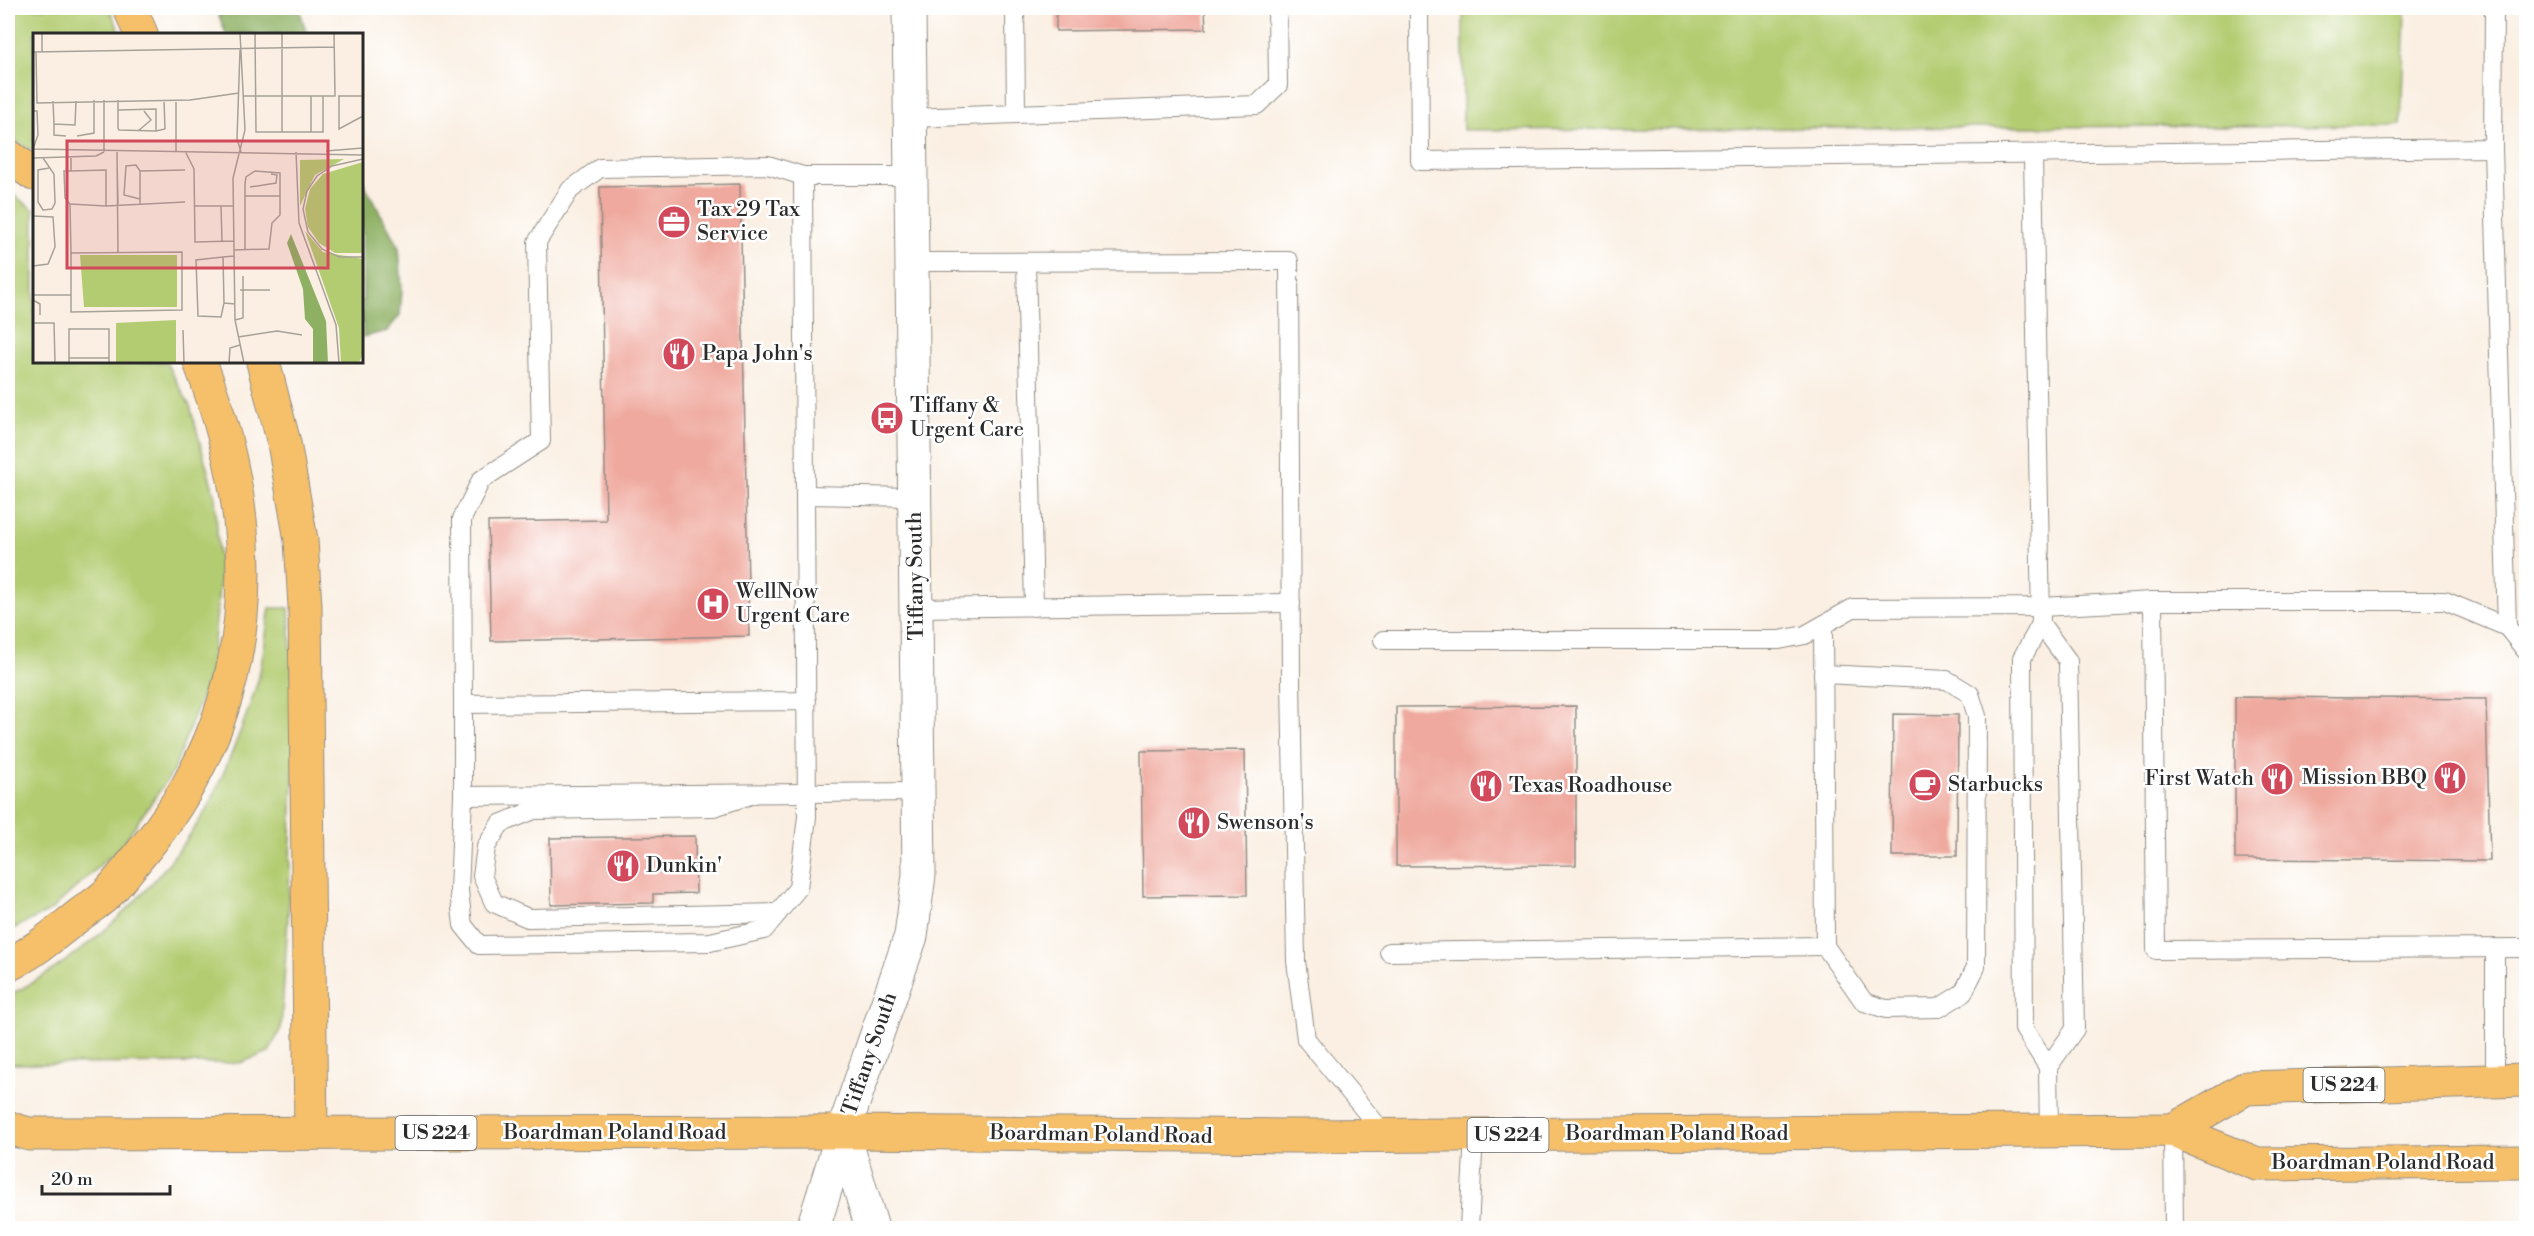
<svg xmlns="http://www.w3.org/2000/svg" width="2534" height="1236" viewBox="0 0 2534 1236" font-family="'Libre Bodoni',serif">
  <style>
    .green { fill: #b3cc71; stroke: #6f7c4e; stroke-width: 1.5 }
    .forest { fill: #8eb063; stroke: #5c6e47; stroke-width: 1.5 }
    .building { fill: #efa99e }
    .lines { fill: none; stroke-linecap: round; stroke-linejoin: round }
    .lane-casing { stroke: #928d86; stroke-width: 20 }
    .street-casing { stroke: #928d86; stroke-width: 35 }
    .primary-casing { stroke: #928d86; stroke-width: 35 }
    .highway-casing { stroke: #928d86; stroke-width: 35 }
    .lane { stroke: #fff; stroke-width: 18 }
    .street { stroke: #fff; stroke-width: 33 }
    .primary { stroke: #f6c06b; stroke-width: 33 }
    .highway { stroke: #f6c06b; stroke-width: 33 }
    .labels { text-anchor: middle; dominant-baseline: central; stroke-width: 5; stroke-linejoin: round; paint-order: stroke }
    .shield { fill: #fff; stroke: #6b6b6b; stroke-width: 1.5 }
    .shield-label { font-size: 20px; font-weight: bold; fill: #2b2b2b }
    .poi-label { font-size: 21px; fill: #2b2b2b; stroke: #fff; text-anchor: start }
    .street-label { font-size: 21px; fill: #2b2b2b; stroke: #fff }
    .inset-road { fill: none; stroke: #a7a199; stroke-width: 1.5 }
    .view { fill: #d1495b; fill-opacity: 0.15; stroke: #d1495b; stroke-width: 3 }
    .inset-edge { fill: none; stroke: #2b2b2b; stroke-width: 3 }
  </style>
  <rect width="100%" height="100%" fill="#fff"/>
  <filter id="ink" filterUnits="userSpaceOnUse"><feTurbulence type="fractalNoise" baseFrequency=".0167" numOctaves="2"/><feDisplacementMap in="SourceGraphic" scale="12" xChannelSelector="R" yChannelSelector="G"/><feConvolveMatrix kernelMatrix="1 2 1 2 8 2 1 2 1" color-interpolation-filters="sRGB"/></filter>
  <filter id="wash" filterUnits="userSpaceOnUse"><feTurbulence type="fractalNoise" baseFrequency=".008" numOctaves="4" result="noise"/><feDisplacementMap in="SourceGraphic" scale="24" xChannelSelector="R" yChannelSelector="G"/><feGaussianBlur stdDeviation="1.35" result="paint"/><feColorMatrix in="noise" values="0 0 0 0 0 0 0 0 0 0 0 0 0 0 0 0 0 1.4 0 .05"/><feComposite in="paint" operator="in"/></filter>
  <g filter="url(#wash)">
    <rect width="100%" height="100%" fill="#faefe2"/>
    <g class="green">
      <path d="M 8,8 L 109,8 L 121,34 L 34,34 L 34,152 L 8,137 Z"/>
      <path d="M 1463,8 L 2405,8 L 2401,125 L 1463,130 Z"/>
      <path d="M 8,191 L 34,210 L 34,362 L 166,362 L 190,406 L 215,497 L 220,578 L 211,672 L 173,772 L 120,847 L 50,911 L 8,931 Z"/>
      <path d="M 270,608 L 289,608 L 295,725 L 288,918 L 281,1028 L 269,1052 L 240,1063 L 8,1064 L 8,996 C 91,953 159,887 208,807 C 214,797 218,785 223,774 C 236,743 249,712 258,680 C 264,656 266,631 270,608 Z"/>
    </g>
    <g class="forest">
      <path d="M 216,8 L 299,8 L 307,34 L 226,34 Z"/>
      <path d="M 362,180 L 399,248 L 402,290 L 400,315 L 387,331 L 363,337 Z"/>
    </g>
    <g id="blocks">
      <g class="building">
        <path d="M 1056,8 L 1205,8 L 1206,29 L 1056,31 Z"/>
        <path d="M 740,184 L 749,636 L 491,641 L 488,522 L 606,520 L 600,187 Z"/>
        <path d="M 2235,697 L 2486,699 L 2490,861 L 2235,859 Z"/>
        <path d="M 1576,706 L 1576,865 L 1396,866 L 1396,707 Z"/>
        <path d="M 1893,714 L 1958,715 L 1957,856 L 1892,856 Z"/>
        <path d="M 1245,750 L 1247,895 L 1143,896 L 1141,751 Z"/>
        <path d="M 695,836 L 696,893 L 653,894 L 653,903 L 551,905 L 550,838 Z"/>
      </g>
    </g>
  </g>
  <g filter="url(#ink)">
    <use href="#blocks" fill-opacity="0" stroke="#928d86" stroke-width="1.5"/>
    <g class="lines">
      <g class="lane-casing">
        <g id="lane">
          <path d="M 1419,8 L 1420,161 L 2493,148 L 2494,8"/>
          <path d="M 1016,114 L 1257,105 L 1278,85 L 1277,8"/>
          <path d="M 911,118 L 1016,114 L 1015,8"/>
          <path d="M 2493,148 L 2507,627"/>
          <path d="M 2033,154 L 2041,624 L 2022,658 L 2024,1029 L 2048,1067 L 2049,1131"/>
          <path d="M 803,176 L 805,495 L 807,817 L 798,888 L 764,930 L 710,942 L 479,945 L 463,925 L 459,891 L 463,796 L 463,704 L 807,701"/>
          <path d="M 912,262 L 1289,261 L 1291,681 L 1296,961 L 1306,1039 L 1386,1136"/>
          <path d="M 1026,262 L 1034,607"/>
          <path d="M 805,495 L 915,497"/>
          <path d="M 916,608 L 1291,603"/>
          <path d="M 2041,624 L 2068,661 L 2075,1029 L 2048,1067"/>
          <path d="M 1383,640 L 1779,640 L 1805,635 L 1853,608 L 2041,607 L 2153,601"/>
          <path d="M 2526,651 L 2507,627 L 2445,601 L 2153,601 L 2156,950 L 2526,948"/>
          <path d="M 1823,674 L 1947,680 L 1970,694 L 1977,716 L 1976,967 L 1963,993 L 1939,1008 L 1886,1009 L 1864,1002 L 1825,946"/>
          <path d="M 463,704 L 462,519 L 481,480 L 541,441 L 537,242 L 570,190 L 600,168 L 768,165 L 803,176 L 911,176"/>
          <path d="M 754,794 L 714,807 L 534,810 L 500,824 L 486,847 L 482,876 L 494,903 L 528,918 L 778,913"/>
          <path d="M 463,796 L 918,792"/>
          <path d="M 2495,949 L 2495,1081"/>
          <path d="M 1389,952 L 1825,946 L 1823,625"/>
          <path d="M 2173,1130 L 2174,1228"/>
          <path d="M 1469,1228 L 1474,1135"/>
        </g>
      </g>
      <g class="street-casing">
        <g id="street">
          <path d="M 843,1132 L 872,1228"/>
          <path d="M 813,1228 L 843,1132 L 911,936 L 919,875 L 909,8"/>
        </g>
      </g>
      <g class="primary-casing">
        <g id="primary">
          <path d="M 8,1128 L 29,1134 L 843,1132 L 1296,1136 L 2173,1130 L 2257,1164 L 2526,1162"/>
          <path d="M 2173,1130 L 2246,1088 L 2526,1080"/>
        </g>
      </g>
      <g class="highway-casing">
        <g id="highway">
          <path d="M 130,8 L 141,34"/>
          <path d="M 8,156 L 34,174"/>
          <path d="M 263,362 L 284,443 L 301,540 L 305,606 L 311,1133"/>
          <path d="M 8,965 C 34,952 55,934 78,916 C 88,908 101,901 110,891 C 120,880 129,868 139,856 C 262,709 267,535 200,362"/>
        </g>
      </g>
      <use href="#lane" class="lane"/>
      <use href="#street" class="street"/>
      <use href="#primary" class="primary"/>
      <use href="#highway" class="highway"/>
    </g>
  </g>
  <defs>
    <g id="office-disc" transform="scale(1.725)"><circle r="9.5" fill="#d1495b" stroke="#fff"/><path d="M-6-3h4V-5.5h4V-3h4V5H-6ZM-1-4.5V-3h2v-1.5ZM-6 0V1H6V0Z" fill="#fff"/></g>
    <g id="restaurant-disc" transform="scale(1.725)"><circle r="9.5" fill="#d1495b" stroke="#fff"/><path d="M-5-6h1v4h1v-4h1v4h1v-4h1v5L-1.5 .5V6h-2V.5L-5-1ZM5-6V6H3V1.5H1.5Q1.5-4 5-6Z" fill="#fff"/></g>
    <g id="bus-disc" transform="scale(1.725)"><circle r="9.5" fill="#d1495b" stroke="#fff"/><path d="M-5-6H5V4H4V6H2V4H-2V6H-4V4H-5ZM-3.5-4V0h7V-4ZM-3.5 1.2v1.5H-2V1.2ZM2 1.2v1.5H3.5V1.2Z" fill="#fff"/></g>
    <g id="hospital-disc" transform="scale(1.725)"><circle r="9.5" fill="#d1495b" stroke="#fff"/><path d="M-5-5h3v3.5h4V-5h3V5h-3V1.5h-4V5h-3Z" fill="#fff"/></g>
    <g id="cafe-disc" transform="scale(1.725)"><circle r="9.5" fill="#d1495b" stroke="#fff"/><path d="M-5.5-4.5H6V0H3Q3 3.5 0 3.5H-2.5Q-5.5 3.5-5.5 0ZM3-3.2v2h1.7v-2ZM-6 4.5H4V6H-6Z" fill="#fff"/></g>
  </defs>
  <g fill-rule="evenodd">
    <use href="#office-disc" x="674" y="222"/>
    <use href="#restaurant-disc" x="679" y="354"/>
    <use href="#bus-disc" x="887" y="418"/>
    <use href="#hospital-disc" x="713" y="604"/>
    <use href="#restaurant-disc" x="2450" y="778"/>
    <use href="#restaurant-disc" x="2277" y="779"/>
    <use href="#cafe-disc" x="1925" y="785"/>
    <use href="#restaurant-disc" x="1486" y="786"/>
    <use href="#restaurant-disc" x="1194" y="823"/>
    <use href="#restaurant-disc" x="623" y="866"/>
  </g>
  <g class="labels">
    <g class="shield">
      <rect x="2303.5" y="1068" width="81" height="34" rx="4.5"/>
      <rect x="395.5" y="1116" width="81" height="34" rx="4.5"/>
      <rect x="1467.5" y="1118" width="81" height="34" rx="4.5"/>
    </g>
    <g class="shield-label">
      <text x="2344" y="1085">US 224</text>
      <text x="436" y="1133">US 224</text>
      <text x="1508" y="1135">US 224</text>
    </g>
    <g class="poi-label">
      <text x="697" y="210">Tax 29 Tax<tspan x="697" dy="24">Service</tspan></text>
      <text x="702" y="354">Papa John's</text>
      <text x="910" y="406">Tiffany &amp;<tspan x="910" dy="24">Urgent Care</tspan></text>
      <text x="736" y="592">WellNow<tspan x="736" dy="24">Urgent Care</tspan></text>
      <text x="2427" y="778" text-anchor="end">Mission BBQ</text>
      <text x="2254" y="779" text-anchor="end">First Watch</text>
      <text x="1948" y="785">Starbucks</text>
      <text x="1509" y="786">Texas Roadhouse</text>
      <text x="1217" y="823">Swenson's</text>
      <text x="646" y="866">Dunkin'</text>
    </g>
    <g class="street-label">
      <text transform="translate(916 576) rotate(-91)">Tiffany South</text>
      <text transform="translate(870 1054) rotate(-71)">Tiffany South</text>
      <text x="615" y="1133">Boardman Poland Road</text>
      <text x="1677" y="1134">Boardman Poland Road</text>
      <text transform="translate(1101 1135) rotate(1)">Boardman Poland Road</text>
      <text x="2383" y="1163">Boardman Poland Road</text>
    </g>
  </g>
  <g transform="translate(33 33)">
    <rect width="330" height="330" fill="#faefe2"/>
    <path d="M 311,126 L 282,142 L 267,173 L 267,127 ZM 330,129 L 330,220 L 302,220 L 286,210 L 275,194 L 272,176 L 277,156 L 290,141 ZM 272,198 L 290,219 L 330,226 L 330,320 L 326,330 L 308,330 L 306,295 ZM 47,222 L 144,222 L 144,274 L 51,274 ZM 143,287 L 143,330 L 83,330 L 83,290 Z" fill="#b3cc71"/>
    <path d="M 258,201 L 293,288 L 295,330 L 280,330 L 280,296 L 272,286 L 270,256 L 254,210 Z" fill="#8eb063"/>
    <path class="inset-road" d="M 9,0 L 9,19M 207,0 L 212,97 L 200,145 L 202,287 L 211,330M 222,0 L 223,99 L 290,99 L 290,63M 249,0 L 249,99M 207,17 L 204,106 L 208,119M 0,19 L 301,14M 3,19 L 4,70 L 157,67 L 206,60M 210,63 L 302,63 L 301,0M 305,63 L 330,63M 306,63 L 306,96 L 330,83M 71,67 L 71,119M 85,67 L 85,95 L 86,97 L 123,98 L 123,76 L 85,77M 20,68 L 21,91 L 42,92 L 43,68M 0,78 L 4,78 L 5,102 L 0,116M 21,91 L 21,102 L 33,103M 105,98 L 118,87 L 111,78M 123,98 L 132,96 L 131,67M 278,99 L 278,63M 44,103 L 61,100 L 61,67M 0,116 L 330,122M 143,118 L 143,67M 152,118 L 161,136 L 162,209 L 201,208M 293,118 L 330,115M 84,119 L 85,220M 263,119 L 266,190 L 303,292 L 306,330M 38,124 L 38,138 L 73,137 L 73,173 L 37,171 L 32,165 L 31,138 L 38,138M 0,125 L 63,123 L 71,119M 10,125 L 21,141 L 22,170 L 19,176 L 10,177 L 5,169 L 5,137 L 16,135M 84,125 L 85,171M 330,126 L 299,133 L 284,143 L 274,158 L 270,176 L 275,199 L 289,216 L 306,224 L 330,224M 107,138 L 103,132 L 93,133 L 91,162 L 107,166M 217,154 L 243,150 L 244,142 L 238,141M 212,163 L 247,163 L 247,140 L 222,138 L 213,144 L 212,151 L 212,217M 37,171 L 38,220M 107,171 L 107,138 L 152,137M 73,173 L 152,169M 162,173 L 201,173M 188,173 L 189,208M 0,183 L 20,184 L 22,214 L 15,231 L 0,233M 201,217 L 236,216 L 239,190 L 247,182 L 247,163M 201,223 L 190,224 L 191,270 L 202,271M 190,224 L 163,227 L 165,283 L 188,284 L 191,270M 207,257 L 237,257M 0,262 L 38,262 L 38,220 L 149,219 L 149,277 L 38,279 L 38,262M 0,267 L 7,271 L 7,282M 202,287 L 210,285 L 210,243M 0,290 L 21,290 L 22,330M 150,297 L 151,330M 205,304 L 244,298 L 269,302M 36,325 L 76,325M 36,330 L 36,296 L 76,296 L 76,330M 196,330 L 197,315 L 207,312"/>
    <path class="view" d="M 34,108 L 295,108 L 295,235 L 34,235 Z"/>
    <rect width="330" height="330" class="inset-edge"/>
  </g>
  <rect width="2534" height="1236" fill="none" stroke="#fff" stroke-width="30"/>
  <path d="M42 1185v9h128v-9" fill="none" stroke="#2b2b2b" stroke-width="3"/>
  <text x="51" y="1185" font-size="18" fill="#2b2b2b" stroke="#ffffff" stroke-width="4.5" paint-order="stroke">20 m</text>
</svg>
